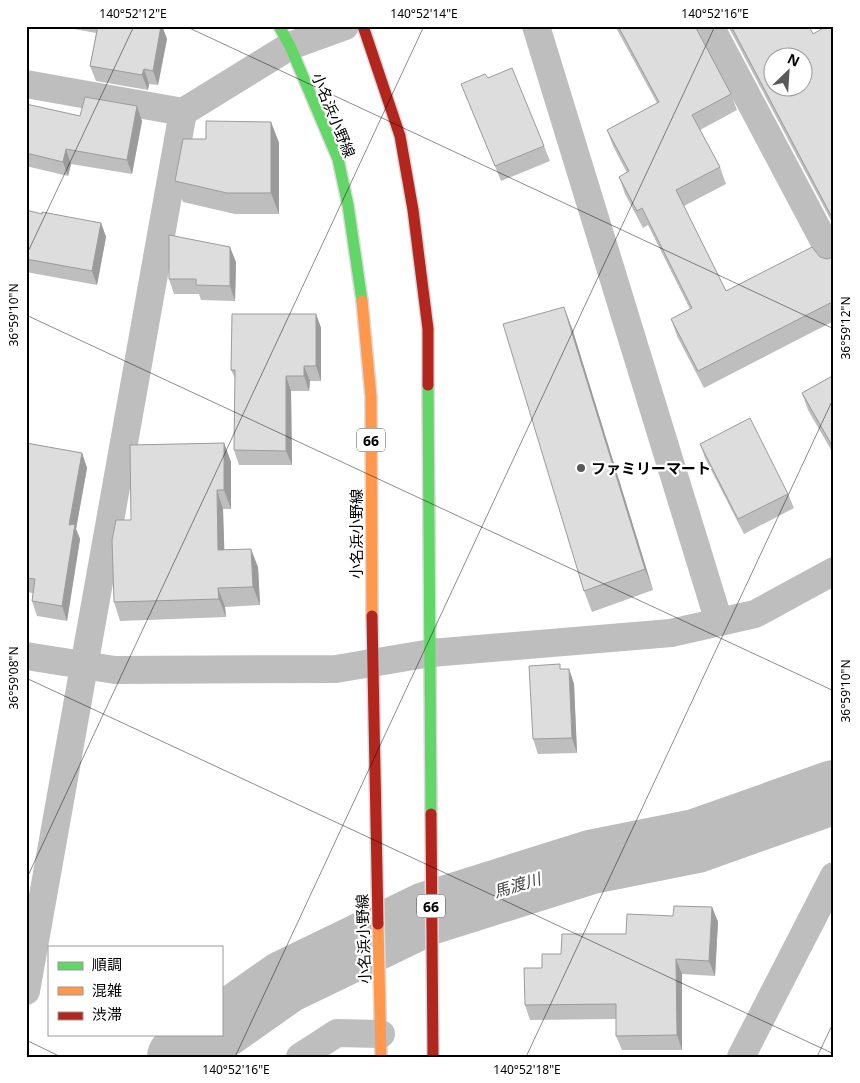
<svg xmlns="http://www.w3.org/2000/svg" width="860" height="1083" viewBox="0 0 860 1083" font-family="'Noto Sans','Noto Sans JP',sans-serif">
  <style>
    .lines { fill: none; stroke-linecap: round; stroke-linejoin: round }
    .river { stroke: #bcbcbc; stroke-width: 64 }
    .fast-casing { stroke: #dbdbdb; stroke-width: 14 }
    .slow-casing { stroke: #dbdbdb; stroke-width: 14 }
    .jam-casing { stroke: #dbdbdb; stroke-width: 14 }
    .street { stroke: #bebebe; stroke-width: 28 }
    .fast { stroke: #63d668; stroke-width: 11 }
    .slow { stroke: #ff974d; stroke-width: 11 }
    .jam { stroke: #b3261e; stroke-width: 11 }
    .wall { fill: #bebebe }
    .shaded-wall { fill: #9b9b9b }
    .building { fill: #ddd; stroke: #9b9b9b; fill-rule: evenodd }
    .ticks { fill: none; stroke: #000; stroke-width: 1; stroke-opacity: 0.45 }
    .poi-dot { fill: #595959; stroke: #fff; stroke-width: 2 }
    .labels { text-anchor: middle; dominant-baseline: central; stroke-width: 4.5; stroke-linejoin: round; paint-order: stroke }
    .shield { fill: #fff; stroke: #4c4c4c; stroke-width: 1 }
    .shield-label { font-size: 14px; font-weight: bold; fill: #000 }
    .street-label { font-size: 15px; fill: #000; stroke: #fff }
    .poi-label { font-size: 15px; font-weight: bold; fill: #000; stroke: #fff; text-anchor: start }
    .water-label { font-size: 16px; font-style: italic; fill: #414141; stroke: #fff }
    .neatline { fill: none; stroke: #000; stroke-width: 2 }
    .ticks-label { font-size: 12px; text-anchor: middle; fill: #000 }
  </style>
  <rect width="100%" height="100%" fill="#fff"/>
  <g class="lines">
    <g class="river">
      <path d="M 221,1027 L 285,982 L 426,914 L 591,862 L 696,841 L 834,792"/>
      <path d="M 179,1057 L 211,1034"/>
    </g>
    <g class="fast-casing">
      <g id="fast">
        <path d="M 279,26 L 290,46 L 338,159 L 348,205 L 362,301"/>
        <path d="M 428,385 L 431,814"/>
      </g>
    </g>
    <g class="slow-casing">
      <g id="slow">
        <path d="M 362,301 L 371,397 L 372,616"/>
        <path d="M 378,924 L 381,1057"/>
      </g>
    </g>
    <g class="jam-casing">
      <g id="jam">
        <path d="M 363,26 L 400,136 L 413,210 L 428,329 L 428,385"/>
        <path d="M 372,616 L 378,924"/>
        <path d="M 431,814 L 433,1057"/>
      </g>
    </g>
    <g class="street">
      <path d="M 536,26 L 719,622"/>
      <path d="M 710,26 L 834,260"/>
      <path d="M 26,84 L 183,112 L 26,991"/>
      <path d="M 183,112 L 290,46 L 345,26"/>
      <path d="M 26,656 L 115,670 L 336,669 L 431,653 L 671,633 L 755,614 L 834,571"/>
      <path d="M 300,1057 L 337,1033 L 381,1034"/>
      <path d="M 741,1057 L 834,876"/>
    </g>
    <use href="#fast" class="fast"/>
    <use href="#slow" class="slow"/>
    <use href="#jam" class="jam"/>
  </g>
  <g class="wall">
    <path d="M 58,26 L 162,26 L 167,39 L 158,85 L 149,84 L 148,90 L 96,81 L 90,66 L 96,33 Z"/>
    <path d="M 615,26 L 695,26 L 731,94 L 737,110 L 700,130 L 720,167 L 726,184 L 684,206 L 726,291 L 820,257 L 827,259 L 834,257 L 834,321 L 704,388 L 677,336 L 671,319 L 690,309 L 648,225 L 643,228 L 625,194 L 619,177 L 627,173 L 613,146 L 607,130 L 657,103 Z"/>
    <path d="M 728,26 L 809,26 L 813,34 L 834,26 L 834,226 Z"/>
    <path d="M 488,78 L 544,146 L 550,161 L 501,181 L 461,84 Z"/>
    <path d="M 26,104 L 80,116 L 137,106 L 142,121 L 132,174 L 71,164 L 68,176 L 26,166 Z"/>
    <path d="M 271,122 L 279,143 L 279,214 L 235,214 L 183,202 L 175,181 L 206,139 Z"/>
    <path d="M 26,210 L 42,214 L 101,223 L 106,237 L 97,285 L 26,272 Z"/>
    <path d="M 236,262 L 235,301 L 201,300 L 199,294 L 174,294 L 169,279 Z"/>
    <path d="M 316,314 L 321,328 L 321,381 L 310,381 L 309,391 L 291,391 L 292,465 L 239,465 L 234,450 L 235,378 L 231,370 Z"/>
    <path d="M 572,328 L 653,590 L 592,612 L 584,591 Z"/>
    <path d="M 834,375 L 834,455 L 808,410 L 802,393 Z"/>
    <path d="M 26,443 L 82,453 L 87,468 L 76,529 L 80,539 L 67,621 L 37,616 L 32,601 L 33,593 L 26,592 Z"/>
    <path d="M 224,443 L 231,462 L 231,509 L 223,509 L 224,550 L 258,567 L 260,605 L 225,607 L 226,617 L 120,621 L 114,602 L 131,520 Z"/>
    <path d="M 700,444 L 788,494 L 794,508 L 744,534 L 705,458 Z"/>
    <path d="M 562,669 L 569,669 L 574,684 L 577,753 L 538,754 L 533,739 Z"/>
    <path d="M 712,907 L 718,922 L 715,976 L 682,974 L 682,1050 L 622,1050 L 616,1036 L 616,1019 L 530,1020 L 525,1005 L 542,968 L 561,954 L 626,934 L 673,916 Z"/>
  </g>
  <g class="shaded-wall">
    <path d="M 161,26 L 162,26 L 167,39 L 158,85 L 153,71 Z"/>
    <path d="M 144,69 L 149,84 L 148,90 L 142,75 Z"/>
    <path d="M 137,106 L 142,121 L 132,174 L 127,160 Z"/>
    <path d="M 271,122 L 279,143 L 279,214 L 271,193 Z"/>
    <path d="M 66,149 L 71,164 L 68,176 L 63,162 Z"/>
    <path d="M 101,223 L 106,237 L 97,285 L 92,271 Z"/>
    <path d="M 230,247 L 236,262 L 235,301 L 230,286 Z"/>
    <path d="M 564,307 L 572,328 L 653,590 L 645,569 Z"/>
    <path d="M 316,314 L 321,328 L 321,381 L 316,366 Z"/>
    <path d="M 304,366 L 310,381 L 309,391 L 304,376 Z"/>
    <path d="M 286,376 L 291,391 L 292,465 L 286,451 Z"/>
    <path d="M 224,443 L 231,462 L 231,509 L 224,490 Z"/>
    <path d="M 82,453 L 87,468 L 76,529 L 80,539 L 67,621 L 62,606 L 69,525 Z"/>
    <path d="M 217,490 L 223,509 L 225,569 L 218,550 Z"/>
    <path d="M 251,549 L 258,567 L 260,605 L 253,587 Z"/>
    <path d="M 218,588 L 225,607 L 226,617 L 219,599 Z"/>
    <path d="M 569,669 L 574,684 L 577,753 L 572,738 Z"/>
    <path d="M 712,907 L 718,922 L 715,976 L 709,961 Z"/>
    <path d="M 676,959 L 682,974 L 682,1050 L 677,1035 Z"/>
  </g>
  <g class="building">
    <path d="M 98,26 L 161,26 L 153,71 L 144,69 L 142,75 L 90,66 Z"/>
    <path d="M 618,26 L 695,26 L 731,94 L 692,115 L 720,167 L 676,190 L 726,291 L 812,247 L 820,257 L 827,259 L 834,257 L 834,301 L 698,371 L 671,319 L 692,308 L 642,208 L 637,211 L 619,177 L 629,171 L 607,130 L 659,102 Z"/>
    <path d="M 731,26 L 809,26 L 813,34 L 827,26 L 834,26 L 834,221 ZM 772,58 L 802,58 L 802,88 L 772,88 Z"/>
    <path d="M 512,68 L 544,146 L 495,166 L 461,84 L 485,74 L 488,78 Z"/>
    <path d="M 85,97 L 137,106 L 127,160 L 66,149 L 63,162 L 26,153 L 26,104 L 80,116 Z"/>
    <path d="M 206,121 L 271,122 L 271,193 L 227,193 L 175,181 L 183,139 L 206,139 Z"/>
    <path d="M 26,210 L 42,214 L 42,212 L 101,223 L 92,271 L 26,259 Z"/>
    <path d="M 169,235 L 230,247 L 230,286 L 196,285 L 196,279 L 169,279 Z"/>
    <path d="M 564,307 L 645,569 L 584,591 L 503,324 Z"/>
    <path d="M 232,314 L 316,314 L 316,366 L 304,366 L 304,376 L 286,376 L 286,451 L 234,450 L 235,370 L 231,370 Z"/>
    <path d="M 834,375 L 834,449 L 802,393 Z"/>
    <path d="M 750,418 L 788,494 L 738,519 L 700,444 Z"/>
    <path d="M 26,443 L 82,453 L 69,525 L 75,524 L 62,606 L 32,601 L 35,579 L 26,578 Z"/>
    <path d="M 224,443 L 224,490 L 217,490 L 218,550 L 251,549 L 253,587 L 218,588 L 219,599 L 114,602 L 112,540 L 116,520 L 131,520 L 130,445 Z"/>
    <path d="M 560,664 L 560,669 L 569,669 L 572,738 L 533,739 L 529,666 Z"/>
    <path d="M 674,906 L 712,907 L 709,961 L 676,959 L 677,1035 L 616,1036 L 616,1004 L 525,1005 L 524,968 L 542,968 L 542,954 L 561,954 L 562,934 L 626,934 L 627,914 L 673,916 Z"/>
  </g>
  <path class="ticks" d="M 185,26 L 834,329M 26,256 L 134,26M 26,315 L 834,691M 26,678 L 834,1054M 26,880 L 424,26M 26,1040 L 61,1057M 235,1057 L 715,26M 526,1057 L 834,397M 817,1057 L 834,1021"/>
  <circle class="poi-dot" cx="581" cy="468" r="5"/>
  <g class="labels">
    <g class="shield">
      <rect x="357" y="428.5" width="28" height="23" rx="4"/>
      <rect x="417" y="894.5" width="28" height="23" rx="4"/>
    </g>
    <g class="shield-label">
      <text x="371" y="440">66</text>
      <text x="431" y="906">66</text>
    </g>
    <g class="street-label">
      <text transform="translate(334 115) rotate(68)">小名浜小野線</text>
      <text transform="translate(356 534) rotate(-90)">小名浜小野線</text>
      <text transform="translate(363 939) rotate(-92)">小名浜小野線</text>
    </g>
    <g class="poi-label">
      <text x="591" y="468">ファミリーマート</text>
    </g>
    <g class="water-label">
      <text transform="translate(517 885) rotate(-17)">馬渡川</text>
    </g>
  </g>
  <rect width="860" height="1083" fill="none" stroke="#ffffff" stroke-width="55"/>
  <rect x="48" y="946" width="175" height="90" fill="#ffffff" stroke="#999999"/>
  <rect x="58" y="962" width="25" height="8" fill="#63d668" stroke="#999999"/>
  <text x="92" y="970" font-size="15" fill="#000000">順調</text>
  <rect x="58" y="987" width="25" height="8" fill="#ff974d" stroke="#999999"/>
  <text x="92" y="996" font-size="15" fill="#000000">混雑</text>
  <rect x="58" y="1012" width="25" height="8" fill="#b3261e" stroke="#999999"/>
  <text x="92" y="1020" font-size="15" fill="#000000">渋滞</text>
  <g transform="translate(788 72) rotate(25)"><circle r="24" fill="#ffffff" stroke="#999999"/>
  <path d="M0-4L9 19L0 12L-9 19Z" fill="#595959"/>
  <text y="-8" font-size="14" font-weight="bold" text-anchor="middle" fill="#000000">N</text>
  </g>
  <rect x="28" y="28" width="804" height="1028" class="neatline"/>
  <g class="ticks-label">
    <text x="133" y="18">140°52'12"E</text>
    <text x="424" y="18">140°52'14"E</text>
    <text x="715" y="18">140°52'16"E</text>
    <text transform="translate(14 315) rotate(-90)" y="4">36°59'10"N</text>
    <text transform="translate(846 328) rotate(-90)" y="4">36°59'12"N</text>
    <text transform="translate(14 678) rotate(-90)" y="4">36°59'08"N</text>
    <text transform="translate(846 691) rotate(-90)" y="4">36°59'10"N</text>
    <text x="236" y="1074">140°52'16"E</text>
    <text x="527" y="1074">140°52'18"E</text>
  </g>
</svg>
